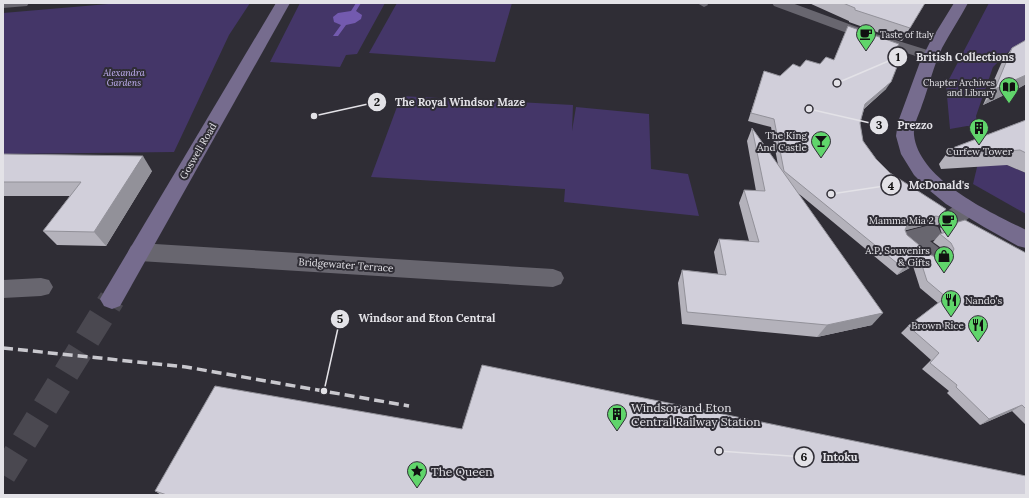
<svg xmlns="http://www.w3.org/2000/svg" width="1029" height="498" viewBox="0 0 1029 498" font-family="Lora,serif">
  <style>
    .green { fill: #443668 }
    .water { fill: #735aaf }
    .lines { fill: none; stroke-linecap: round; stroke-linejoin: round }
    .secondary-tunnel { stroke: #4a4850; stroke-width: 26; stroke-dasharray: 26 14; stroke-linecap: butt }
    .lane { fill: #68666f; fill-rule: evenodd }
    .street { fill: #68666f; fill-rule: evenodd }
    .secondary { fill: #766c8e; fill-rule: evenodd }
    .rail { stroke: #c9c8ce; stroke-width: 3.5; stroke-dasharray: 10 5; stroke-linecap: butt }
    .wall { fill: #b4b2bb }
    .shaded-wall { fill: #929199 }
    .building { fill: #d1cfda; stroke: #929199 }
    .labels { text-anchor: middle; dominant-baseline: central; stroke-width: 4; stroke-linejoin: round; paint-order: stroke }
    .far-poi-label { font-size: 9px; fill: #e3e2e7; stroke: #2f2d35; text-anchor: start }
    .far-park-label { font-size: 9px; font-style: italic; fill: #c4b3f7; stroke: #2f2d35 }
    .poi-label { font-size: 10px; fill: #e3e2e7; stroke: #2f2d35; text-anchor: end }
    .street-label { font-size: 10px; fill: #e3e2e7; stroke: #2f2d35 }
    .near-poi-label { font-size: 12px; fill: #e3e2e7; stroke: #2f2d35; text-anchor: start }
    .leader { fill: none; stroke: #e3e2e7; stroke-width: 1.5 }
    .callout-dot { fill: #e3e2e7; stroke: #2f2d35; stroke-width: 1.5 }
    .mark-label { font-size: 12px; text-anchor: middle; font-weight: bold; fill: #111 }
    .callout-label { font-size: 11px; text-anchor: middle; font-weight: bold; fill: #e3e2e7; stroke: #2f2d35; stroke-width: 4; stroke-linejoin: round; paint-order: stroke }
  </style>
  <rect width="100%" height="100%" fill="#2f2d35"/>
  <g class="green">
    <path d="M 120,3 L 250,3 L 229,35 L 174,152 L 3,154 L 3,13 Z"/>
    <path d="M 300,3 L 385,3 L 357,54 L 346,55 L 340,67 L 270,62 Z"/>
    <path d="M 397,3 L 512,3 L 495,62 L 369,53 Z"/>
    <path d="M 989,3 L 1026,3 L 1026,43 L 1008,52 L 993,67 L 976,116 L 978,127 L 967,126 L 950,129 L 946,85 Z"/>
    <path d="M 401,96 L 573,105 L 572,131 L 576,107 L 649,114 L 651,169 L 688,174 L 699,216 L 564,202 L 565,189 L 371,177 Z"/>
    <path d="M 978,163 L 1007,165 L 1026,173 L 1026,214 L 973,184 Z"/>
  </g>
  <path class="water" d="M 356,3 L 361,3 L 356,11 L 362,15 L 361,19 L 355,23 L 346,25 L 338,36 L 333,36 L 341,25 L 334,22 L 333,17 L 338,13 L 351,11 Z"/>
  <g class="lines">
    <path class="secondary-tunnel" d="M 3,475 L 112,299"/>
    <path class="lane" d="M 697,3 L 707,3 L 708,5 L 704,7 Z"/>
    <g class="street">
      <path d="M 3,3 L 29,3 L 27,6 L 3,8 Z"/>
      <path d="M 772,3 L 792,3 L 876,34 L 937,53 L 939,56 L 937,59 L 931,61 L 925,59 L 866,40 L 774,6 Z"/>
      <path d="M 967,201 L 974,203 L 977,208 C 970,220 954,232 941,227 L 937,222 C 943,212 956,204 967,201 Z"/>
      <path d="M 930,225 L 938,227 L 941,233 L 938,239 L 930,241 L 943,251 L 946,257 L 943,263 C 940,264 937,266 933,265 C 924,263 905,246 900,238 L 903,232 Z"/>
      <path d="M 139,243 L 553,269 L 561,272 L 564,278 L 561,284 L 553,287 L 139,261 L 131,258 L 128,252 L 131,246 Z"/>
      <path d="M 41,278 L 49,280 L 53,287 L 49,294 L 41,296 L 3,298 L 3,280 Z"/>
    </g>
    <g class="secondary">
      <path d="M 276,3 L 290,3 L 120,306 L 112,309 L 104,306 L 100,299 L 104,292 Z"/>
      <path d="M 954,3 L 968,3 C 960,18 950,33 942,48 C 933,67 929,86 922,105 C 919,115 913,124 914,135 C 919,180 990,212 1026,230 L 1026,248 L 1018,246 L 984,227 L 946,204 L 929,190 L 914,175 L 901,154 L 896,136 L 898,122 L 920,62 L 930,42 Z"/>
    </g>
    <path class="rail" d="M 3,348 L 186,367 L 409,406"/>
  </g>
  <g class="wall">
    <path d="M 809,3 L 925,3 L 902,41 L 849,22 L 849,21 Z"/>
    <path d="M 848,26 L 894,52 L 886,89 L 864,109 L 860,123 L 863,141 L 876,159 L 890,173 L 942,215 L 944,218 L 938,225 L 930,224 L 905,230 L 907,235 L 931,255 L 939,259 L 946,259 L 947,256 L 944,250 L 933,242 L 940,234 L 942,234 L 940,228 L 947,221 L 1026,253 L 1026,425 L 1012,411 L 980,425 L 947,393 L 949,391 L 922,369 L 931,360 L 901,333 L 908,326 L 938,303 L 920,288 L 913,266 L 897,275 L 798,193 L 872,325 L 817,337 L 682,324 L 678,283 L 682,270 L 718,274 L 714,252 L 719,239 L 749,241 L 739,203 L 744,190 L 756,191 L 747,141 L 752,128 L 778,165 L 771,127 L 748,121 L 764,71 L 780,76 L 800,67 L 820,64 L 834,60 Z"/>
    <path d="M 1026,40 L 1026,84 L 1019,88 L 983,105 L 1001,64 L 1012,48 Z"/>
    <path d="M 1026,120 L 1026,173 L 1007,165 L 941,169 L 939,164 L 950,149 Z"/>
    <path d="M 3,154 L 152,171 L 106,246 L 57,245 L 43,231 L 70,196 L 3,196 Z"/>
    <path d="M 462,429 L 1026,495 L 161,495 L 155,491 Z"/>
  </g>
  <g class="shaded-wall">
    <path d="M 1026,75 L 1026,84 L 1019,88 L 983,105 L 995,89 Z"/>
    <path d="M 891,82 L 886,89 L 861,111 L 865,104 Z"/>
    <path d="M 143,156 L 152,171 L 106,246 L 94,232 Z"/>
    <path d="M 936,216 L 930,224 L 903,231 L 908,223 Z"/>
    <path d="M 920,259 L 913,266 L 897,275 L 903,268 Z"/>
    <path d="M 883,313 L 872,325 L 817,337 L 827,325 Z"/>
    <path d="M 1022,405 L 1012,411 L 980,425 L 989,419 Z"/>
  </g>
  <g class="building">
    <path d="M 843,3 L 925,3 L 910,28 L 855,10 L 855,8 Z"/>
    <path d="M 848,26 L 899,44 L 893,52 L 902,54 L 891,82 L 865,104 L 860,123 L 863,141 L 876,159 L 890,173 L 946,209 L 942,215 L 944,218 L 936,216 L 908,223 L 905,230 L 907,235 L 931,255 L 939,259 L 946,259 L 951,256 L 954,249 L 951,243 L 940,234 L 946,232 L 949,226 L 947,221 L 958,222 L 965,220 L 1026,253 L 1026,409 L 1022,405 L 989,419 L 956,387 L 957,385 L 930,363 L 939,353 L 908,326 L 946,297 L 927,281 L 920,259 L 903,268 L 784,171 L 774,119 L 751,113 L 764,71 L 780,76 L 793,64 L 800,67 L 806,60 L 820,64 L 826,57 L 834,60 Z"/>
    <path d="M 1026,40 L 1026,75 L 995,89 L 1012,48 Z"/>
    <path d="M 1026,120 L 1026,153 L 1020,150 L 952,155 L 950,149 Z"/>
    <path d="M 752,128 L 883,313 L 827,325 L 687,312 L 682,270 L 726,275 L 719,239 L 759,242 L 744,190 L 765,191 Z"/>
    <path d="M 3,154 L 143,156 L 94,232 L 43,231 L 81,182 L 3,182 Z"/>
    <path d="M 482,365 L 1026,476 L 1026,495 L 167,495 L 155,491 L 215,386 L 462,429 Z"/>
  </g>
  <defs>
    <g id="cafe-pin" transform="scale(1)"><path d="M0 17L-7.5 6A9.5 9.5 0 1 1 7.5 6Z" fill="#60d56b" stroke="#2f2d35"/><path d="M-5.5-4.5H6V0H3Q3 3.5 0 3.5H-2.5Q-5.5 3.5-5.5 0ZM3-3.2v2h1.7v-2ZM-6 4.5H4V6H-6Z" fill="#111"/></g>
    <g id="library-pin" transform="scale(1)"><path d="M0 17L-7.5 6A9.5 9.5 0 1 1 7.5 6Z" fill="#60d56b" stroke="#2f2d35"/><path d="M-6-4Q-3-5.5-.7-3.5V5Q-3 3-6 4ZM6-4Q3-5.5 .7-3.5V5Q3 3 6 4Z" fill="#111"/></g>
    <g id="building-pin" transform="scale(1)"><path d="M0 17L-7.5 6A9.5 9.5 0 1 1 7.5 6Z" fill="#60d56b" stroke="#2f2d35"/><path d="M-4-6H4V6H1V3H-1V6H-4ZM-2.5-4.3h1.7v1.8h-1.7ZM.8-4.3h1.7v1.8H.8ZM-2.5-1h1.7V.8h-1.7ZM.8-1h1.7V.8H.8Z" fill="#111"/></g>
    <g id="bar-pin" transform="scale(1)"><path d="M0 17L-7.5 6A9.5 9.5 0 1 1 7.5 6Z" fill="#60d56b" stroke="#2f2d35"/><path d="M-6-5H6L.8 .8V4.5H3.5V6h-7V4.5H-.8V.8Z" fill="#111"/></g>
    <g id="shop-pin" transform="scale(1)"><path d="M0 17L-7.5 6A9.5 9.5 0 1 1 7.5 6Z" fill="#60d56b" stroke="#2f2d35"/><path d="M-5-2.5h2.3a2.7 3.5 0 0 1 5.4 0H5L5.5 6h-11ZM-1.5-2.5h3a1.5 2.3 0 0 0-3 0Z" fill="#111"/></g>
    <g id="restaurant-pin" transform="scale(1)"><path d="M0 17L-7.5 6A9.5 9.5 0 1 1 7.5 6Z" fill="#60d56b" stroke="#2f2d35"/><path d="M-5-6h1v4h1v-4h1v4h1v-4h1v5L-1.5 .5V6h-2V.5L-5-1ZM5-6V6H3V1.5H1.5Q1.5-4 5-6Z" fill="#111"/></g>
    <g id="sight-pin" transform="scale(1)"><path d="M0 17L-7.5 6A9.5 9.5 0 1 1 7.5 6Z" fill="#60d56b" stroke="#2f2d35"/><path d="M0-6L1.8-2.2L6-1.7L2.9 1.2L3.7 5.4L0 3.3L-3.7 5.4L-2.9 1.2L-6-1.7L-1.8-2.2Z" fill="#111"/></g>
  </defs>
  <g fill-rule="evenodd">
    <use href="#cafe-pin" x="866" y="34"/>
    <use href="#library-pin" x="1009" y="87"/>
    <use href="#building-pin" x="979" y="128"/>
    <use href="#bar-pin" x="821" y="141"/>
    <use href="#cafe-pin" x="948" y="220"/>
    <use href="#shop-pin" x="944" y="256"/>
    <use href="#restaurant-pin" x="951" y="300"/>
    <use href="#restaurant-pin" x="978" y="325"/>
    <use href="#building-pin" x="617" y="414"/>
    <use href="#sight-pin" x="417" y="471"/>
  </g>
  <g class="labels">
    <g class="far-poi-label">
      <text x="880" y="34">Taste of Italy</text>
      <text x="995" y="82" text-anchor="end">Chapter Archives<tspan x="995" dy="10">and Library</tspan></text>
    </g>
    <g class="far-park-label">
      <text x="124" y="72">Alexandra<tspan x="124" dy="10">Gardens</tspan></text>
    </g>
    <g class="poi-label">
      <text x="807" y="135">The King<tspan x="807" dy="12">And Castle</tspan></text>
      <text x="979" y="151" text-anchor="middle">Curfew Tower</text>
      <text x="934" y="220">Mamma Mia 2</text>
      <text x="930" y="250">A.P. Souvenirs<tspan x="930" dy="12">&amp; Gifts</tspan></text>
      <text x="965" y="300" text-anchor="start">Nando's</text>
      <text x="964" y="325">Brown Rice</text>
    </g>
    <g class="street-label">
      <text transform="translate(198 151) rotate(-60)">Goswell Road</text>
      <text transform="translate(346 265) rotate(4)">Bridgewater Terrace</text>
    </g>
    <g class="near-poi-label">
      <text x="631" y="407">Windsor and Eton<tspan x="631" dy="14">Central Railway Station</tspan></text>
      <text x="431" y="471">The Queen</text>
    </g>
  </g>
  <path class="leader" d="M837 83L898 57M314 116L377 102M809 109L879 125M831 194L891 185M324 391L340 319M719 451L804 457"/>
  <g class="callout-dot">
    <circle cx="837" cy="83" r="4"/>
    <circle cx="314" cy="116" r="4"/>
    <circle cx="809" cy="109" r="4"/>
    <circle cx="831" cy="194" r="4"/>
    <circle cx="324" cy="391" r="4"/>
    <circle cx="719" cy="451" r="4"/>
    <circle cx="898" cy="57" r="10"/>
    <circle cx="377" cy="102" r="10"/>
    <circle cx="879" cy="125" r="10"/>
    <circle cx="891" cy="185" r="10"/>
    <circle cx="340" cy="319" r="10"/>
    <circle cx="804" cy="457" r="10"/>
  </g>
  <g class="mark-label">
    <text x="898" y="61">1</text>
    <text x="377" y="106">2</text>
    <text x="879" y="129">3</text>
    <text x="891" y="190">4</text>
    <text x="340" y="323">5</text>
    <text x="804" y="461">6</text>
  </g>
  <g class="callout-label">
    <text x="965" y="61">British Collections</text>
    <text x="460" y="106">The Royal Windsor Maze</text>
    <text x="915" y="129">Prezzo</text>
    <text x="939" y="189">McDonald's</text>
    <text x="427" y="322">Windsor and Eton Central</text>
    <text x="840" y="461">Intoku</text>
  </g>
  <rect width="1029" height="498" fill="none" stroke="#e3e2e7" stroke-width="8"/>
</svg>
